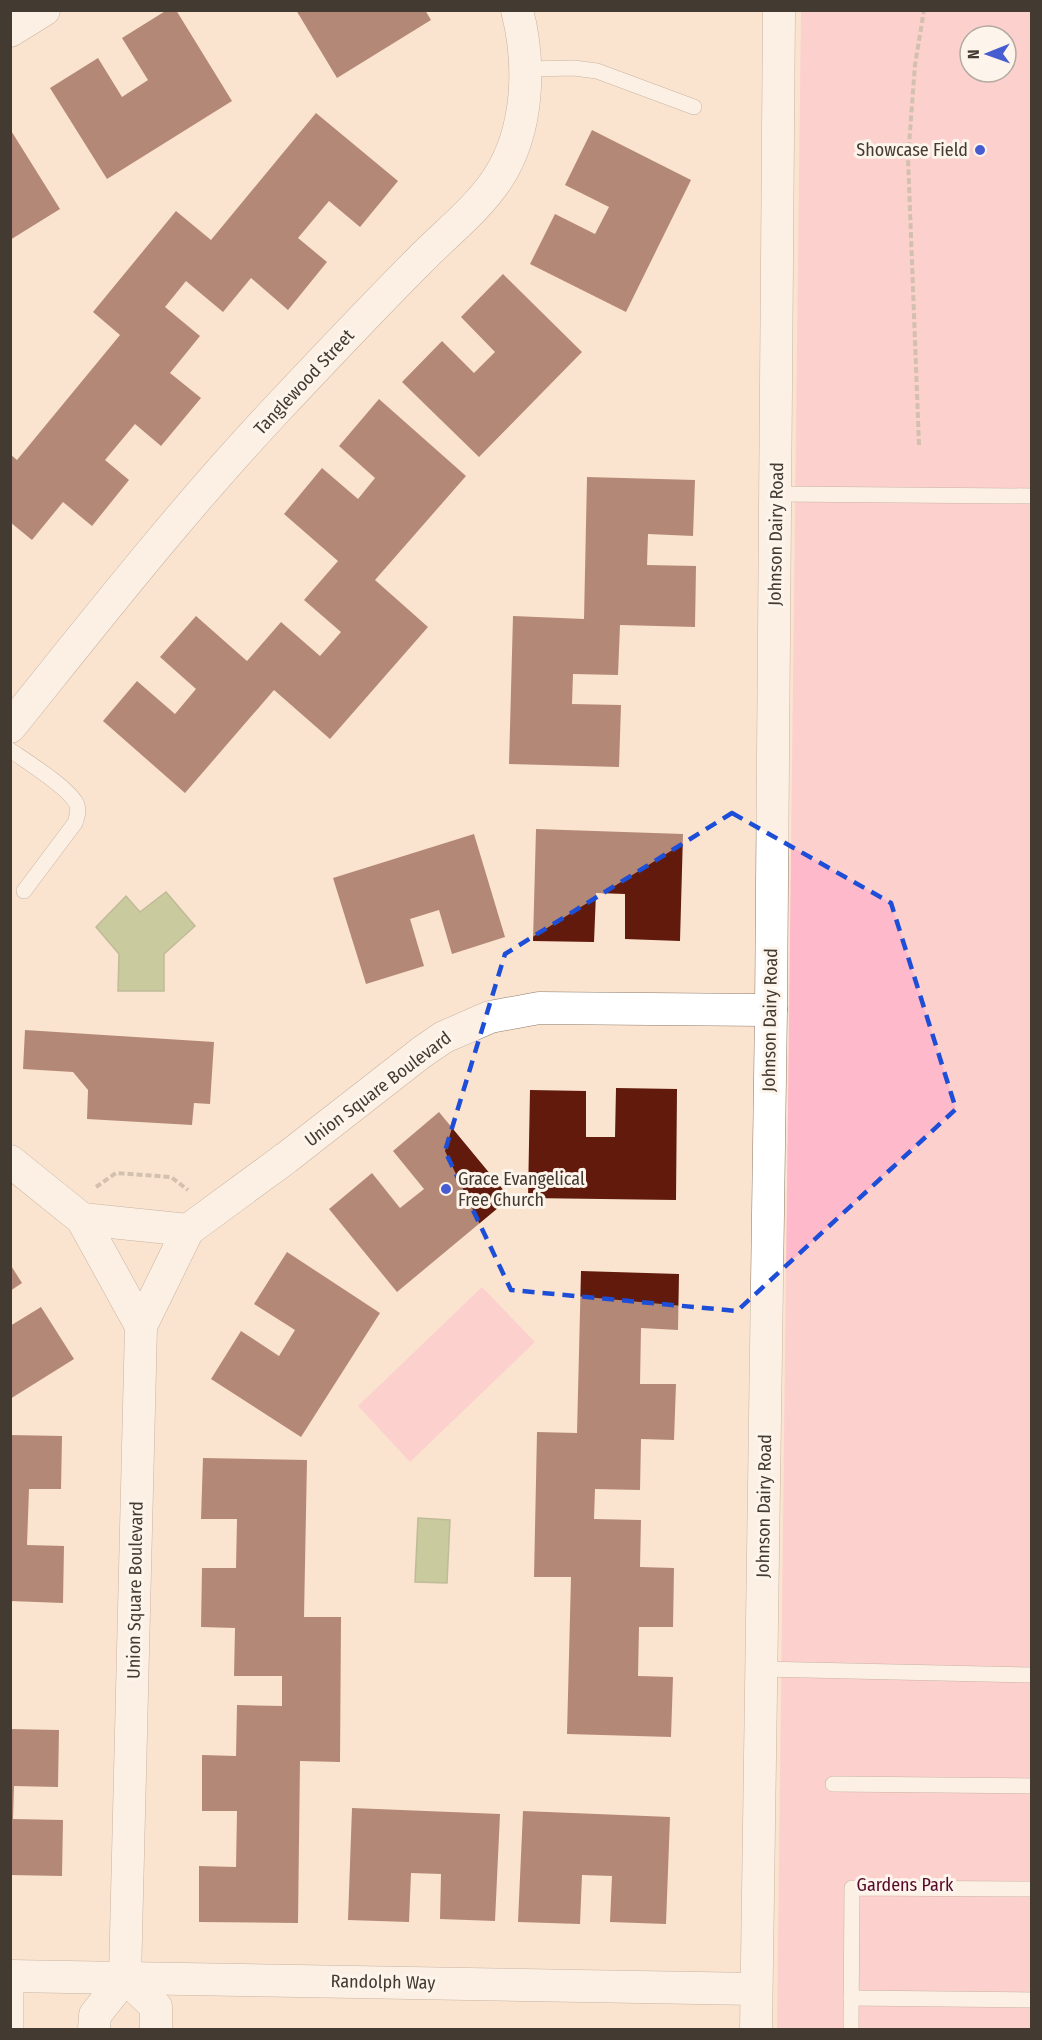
<svg xmlns="http://www.w3.org/2000/svg" width="1042" height="2040" viewBox="0 0 1042 2040" font-family="'Fira Sans Condensed',sans-serif">
  <style>
    .green { fill: #feb9ca; fill-rule: evenodd }
    .water { fill: #8fac61; stroke: #788a53; stroke-width: 1.5 }
    .building { fill: #611a0b }
    .lines { fill: none; stroke-linecap: round; stroke-linejoin: round }
    .service-casing { stroke: #8f7a68; stroke-width: 16 }
    .minor-casing { stroke: #8f7a68; stroke-width: 33 }
    .path { stroke: #a59586; stroke-width: 4; stroke-dasharray: 6 3; stroke-linecap: butt }
    .service { stroke: #fff; stroke-width: 15 }
    .minor { stroke: #fff; stroke-width: 32 }
    .marked { fill: none; stroke: #1d4ed8; stroke-width: 4.5; stroke-dasharray: 12 8; stroke-linejoin: round }
    .poi-dot { fill: #465dd1; stroke: #fdf4eb; stroke-width: 2 }
    .labels { text-anchor: middle; dominant-baseline: central; stroke-width: 6; stroke-linejoin: round; paint-order: stroke }
    .poi-label { font-size: 18px; fill: #433a32; stroke: #fdf4eb; text-anchor: end }
    .street-label { font-size: 18px; fill: #433a32; stroke: #fdf4eb }
    .park-label { font-size: 18px; fill: #560a29; stroke: #fdf4eb }
  </style>
  <rect width="100%" height="100%" fill="#fae4cf"/>
  <g class="green">
    <path d="M 801,11 L 1031,11 L 1031,2029 L 777,2030 ZM 970,36 L 1006,36 L 1006,72 L 970,72 Z"/>
    <path d="M 482,1287 L 535,1342 L 410,1462 L 358,1406 Z"/>
  </g>
  <g class="water">
    <path d="M 166,892 L 195,926 L 164,954 L 164,991 L 118,991 L 119,954 L 96,927 L 126,896 L 140,912 Z"/>
    <path d="M 418,1518 L 450,1520 L 447,1583 L 415,1582 Z"/>
  </g>
  <g class="building">
    <path d="M 167,10 L 176,10 L 232,101 L 107,179 L 50,88 L 98,58 L 122,97 L 148,80 L 122,38 Z"/>
    <path d="M 296,10 L 425,10 L 431,20 L 337,78 Z"/>
    <path d="M 316,113 L 398,181 L 360,227 L 329,201 L 298,238 L 327,262 L 288,310 L 251,278 L 223,312 L 186,281 L 165,307 L 200,336 L 170,373 L 201,398 L 161,446 L 135,424 L 105,460 L 129,480 L 92,526 L 63,502 L 32,540 L 10,522 L 10,454 L 17,460 L 120,335 L 93,312 L 176,211 L 211,240 Z"/>
    <path d="M 10,129 L 60,209 L 10,240 Z"/>
    <path d="M 592,130 L 691,180 L 626,312 L 530,264 L 555,214 L 595,234 L 609,207 L 565,185 Z"/>
    <path d="M 503,274 L 582,352 L 479,457 L 402,382 L 442,341 L 474,373 L 495,352 L 461,317 Z"/>
    <path d="M 379,399 L 466,476 L 375,580 L 428,627 L 330,739 L 274,690 L 185,793 L 103,721 L 137,681 L 175,714 L 196,689 L 160,657 L 196,616 L 247,661 L 281,622 L 320,656 L 341,632 L 304,600 L 338,561 L 284,514 L 322,468 L 358,499 L 375,478 L 339,446 Z"/>
    <path d="M 587,477 L 695,480 L 693,536 L 648,534 L 647,565 L 696,566 L 695,627 L 620,625 L 618,675 L 573,674 L 572,704 L 621,705 L 619,767 L 509,764 L 513,616 L 584,619 Z"/>
    <path d="M 536,829 L 683,834 L 680,941 L 625,939 L 625,894 L 596,893 L 594,942 L 533,941 Z"/>
    <path d="M 474,834 L 505,937 L 452,954 L 439,910 L 410,919 L 424,966 L 366,984 L 333,878 Z"/>
    <path d="M 25,1030 L 214,1042 L 210,1104 L 194,1103 L 192,1125 L 87,1119 L 88,1090 L 73,1072 L 23,1069 Z"/>
    <path d="M 616,1088 L 677,1089 L 676,1200 L 528,1198 L 530,1090 L 586,1091 L 586,1137 L 615,1137 Z"/>
    <path d="M 439,1112 L 510,1198 L 397,1292 L 329,1209 L 372,1173 L 400,1208 L 424,1189 L 393,1151 Z"/>
    <path d="M 287,1252 L 380,1313 L 301,1437 L 211,1379 L 241,1331 L 279,1356 L 295,1330 L 254,1304 Z"/>
    <path d="M 10,1264 L 22,1283 L 10,1291 Z"/>
    <path d="M 581,1271 L 679,1274 L 678,1330 L 641,1328 L 640,1384 L 676,1384 L 674,1440 L 641,1439 L 640,1490 L 595,1489 L 594,1519 L 641,1520 L 640,1567 L 674,1568 L 673,1627 L 639,1627 L 638,1676 L 673,1677 L 671,1737 L 567,1734 L 571,1577 L 534,1577 L 537,1432 L 577,1433 Z"/>
    <path d="M 41,1307 L 74,1359 L 10,1399 L 10,1326 Z"/>
    <path d="M 10,1435 L 62,1436 L 61,1489 L 29,1489 L 27,1545 L 64,1546 L 63,1603 L 10,1601 Z"/>
    <path d="M 203,1458 L 307,1460 L 304,1617 L 341,1617 L 340,1762 L 300,1761 L 298,1923 L 199,1922 L 199,1866 L 236,1867 L 237,1811 L 202,1811 L 202,1755 L 236,1756 L 237,1705 L 282,1706 L 282,1676 L 234,1676 L 235,1628 L 201,1627 L 202,1568 L 236,1568 L 237,1519 L 201,1519 Z"/>
    <path d="M 10,1729 L 59,1730 L 58,1787 L 14,1786 L 13,1819 L 63,1820 L 62,1876 L 10,1875 Z"/>
    <path d="M 352,1808 L 500,1814 L 495,1921 L 440,1919 L 441,1874 L 411,1873 L 409,1922 L 348,1920 Z"/>
    <path d="M 523,1811 L 670,1817 L 666,1924 L 610,1922 L 612,1876 L 582,1875 L 580,1924 L 518,1922 Z"/>
  </g>
  <g class="lines">
    <g class="service-casing">
      <g id="service">
        <path d="M 526,69 L 574,68 L 597,71 L 694,107"/>
        <path d="M 777,494 L 1032,496"/>
        <path d="M 10,750 C 26,761 71,789 77,805 C 79,812 77,817 75,823 L 24,891"/>
        <path d="M 761,1669 L 1032,1675"/>
        <path d="M 833,1784 L 1032,1786"/>
        <path d="M 851,1998 L 1032,2000"/>
        <path d="M 16,2030 L 16,1976"/>
        <path d="M 851,2030 L 852,1888 L 1032,1889"/>
      </g>
    </g>
    <g class="minor-casing">
      <g id="minor">
        <path d="M 10,31 L 44,10"/>
        <path d="M 10,727 C 97,619 182,510 277,409 C 324,359 371,309 419,261 C 445,234 477,210 498,178 C 529,130 531,64 517,10"/>
        <path d="M 10,1161 L 82,1219 L 141,1326 L 125,1977 L 95,2015 L 94,2030"/>
        <path d="M 82,1219 L 188,1230 L 286,1158 L 422,1052 L 444,1037 L 490,1017 L 539,1008 L 771,1010"/>
        <path d="M 141,1326 L 188,1230"/>
        <path d="M 10,1976 L 756,1989"/>
        <path d="M 125,1977 L 156,2007 L 156,2030"/>
        <path d="M 756,2030 L 771,1010 L 779,10"/>
      </g>
    </g>
    <g class="path">
      <path d="M 919,445 L 908,158 L 915,65 L 924,10"/>
      <path d="M 96,1187 L 116,1173 L 171,1177 L 188,1190"/>
    </g>
    <use href="#service" class="service"/>
    <use href="#minor" class="minor"/>
  </g>
  <path d="M0 0H1042V2040H0ZM 732,813 L 891,903 L 956,1109 L 737,1311 L 511,1290 L 445,1151 L 505,954 Z" fill="#fae4cf" fill-opacity=".55" fill-rule="evenodd"/>
  <path class="marked" d="M 732,813 L 891,903 L 956,1109 L 737,1311 L 511,1290 L 445,1151 L 505,954 Z"/>
  <g class="poi-dot">
    <circle cx="980" cy="150" r="6"/>
    <circle cx="446" cy="1189" r="6"/>
  </g>
  <g class="labels">
    <g class="poi-label">
      <text x="968" y="150">Showcase Field</text>
      <text x="458" y="1179" text-anchor="start">Grace Evangelical<tspan x="458" dy="21">Free Church</tspan></text>
    </g>
    <g class="street-label">
      <text transform="translate(304 382) rotate(-47)">Tanglewood Street</text>
      <text transform="translate(776 534) rotate(-89)">Johnson Dairy Road</text>
      <text transform="translate(770 1020) rotate(-89)">Johnson Dairy Road</text>
      <text transform="translate(378 1089) rotate(-37)">Union Square Boulevard</text>
      <text transform="translate(764 1506) rotate(-89)">Johnson Dairy Road</text>
      <text transform="translate(135 1590) rotate(-89)">Union Square Boulevard</text>
      <text transform="translate(383 1982) rotate(1)">Randolph Way</text>
    </g>
    <g class="park-label">
      <text x="905" y="1885">Gardens Park</text>
    </g>
  </g>
  <rect width="1042" height="2040" fill="none" stroke="#433a32" stroke-width="24"/>
  <g transform="translate(988 54) rotate(269)"><circle r="28" fill="#fdf4eb" stroke="#b3aaa1" stroke-width="1.5"/>
  <path d="M0-4.5L10 22L0 15L-10 22Z" fill="#465dd1"/>
  <text y="-9" font-size="16" font-weight="bold" text-anchor="middle" fill="#433a32">N</text>
  </g>
</svg>
